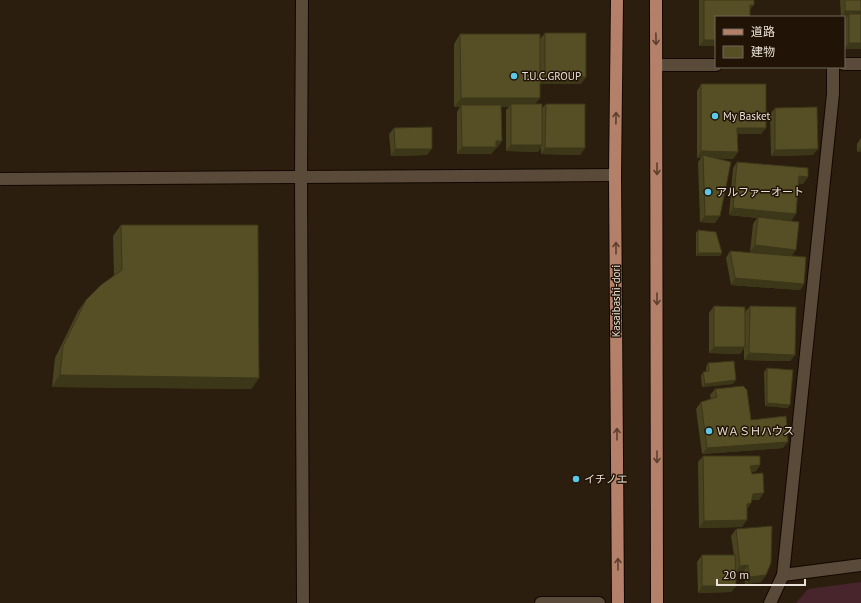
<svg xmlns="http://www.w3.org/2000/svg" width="861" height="603" viewBox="0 0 861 603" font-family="'PT Sans','Noto Sans JP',sans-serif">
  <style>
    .green { fill: #48252c }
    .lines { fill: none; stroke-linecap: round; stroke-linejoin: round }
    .street-casing { stroke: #130700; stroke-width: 14 }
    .primary-casing { stroke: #130700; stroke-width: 14 }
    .street { stroke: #594a3a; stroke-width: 12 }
    .primary { stroke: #b5806a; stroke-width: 12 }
    .wall { fill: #4a431f }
    .shaded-wall { fill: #3c3719 }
    .building { fill: #564e24; stroke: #3c3719 }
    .oneway { stroke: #5c3f2e }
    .poi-dot { fill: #5dc7e8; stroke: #211406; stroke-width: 1.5 }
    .labels { text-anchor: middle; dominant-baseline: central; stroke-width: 3; stroke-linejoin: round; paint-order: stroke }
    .poi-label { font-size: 11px; fill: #eae1d8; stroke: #211406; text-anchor: start }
    .street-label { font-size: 11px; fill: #eae1d8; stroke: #211406 }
  </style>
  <rect width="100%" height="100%" fill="#2b1e0f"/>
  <path class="green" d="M 861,582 L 861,603 L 796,603 L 808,589 Z"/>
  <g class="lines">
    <g class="street-casing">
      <g id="street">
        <path d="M 302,0 L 301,177 L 303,603"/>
        <path d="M 844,64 L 861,64"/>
        <path d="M 657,65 L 716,65"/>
        <path d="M 0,179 L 615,175"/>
        <path d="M 783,575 L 861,565"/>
        <path d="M 541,603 L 599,603"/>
        <path d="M 770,603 L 783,575 L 833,94 L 833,67"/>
      </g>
    </g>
    <g class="primary-casing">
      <g id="primary">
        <path d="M 617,0 L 615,175 L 618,603"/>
        <path d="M 656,0 L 657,603"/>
      </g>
    </g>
    <use href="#street" class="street"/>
    <use href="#primary" class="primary"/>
  </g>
  <g class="wall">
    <path d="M 699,0 L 754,0 L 716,17 L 716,46 L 699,46 Z"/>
    <path d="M 840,0 L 861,0 L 861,49 L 844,49 L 844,21 L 846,18 L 841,17 Z"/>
    <path d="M 545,33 L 586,77 L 581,84 L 540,84 L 540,39 Z"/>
    <path d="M 460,34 L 536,104 L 542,108 L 546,104 L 585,148 L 580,155 L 541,154 L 541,147 L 538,152 L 506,151 L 506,110 L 509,107 L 501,107 L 502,141 L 497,148 L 496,148 L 491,154 L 457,154 L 457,112 L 460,107 L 454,107 L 454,44 Z"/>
    <path d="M 701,84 L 766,128 L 761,134 L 738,134 L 738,152 L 733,159 L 716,158 L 715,223 L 700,222 L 698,162 L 701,158 L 697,158 L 697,91 Z"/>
    <path d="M 775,108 L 813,155 L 771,156 L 770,114 Z"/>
    <path d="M 394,128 L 427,155 L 391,156 L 389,134 Z"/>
    <path d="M 861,138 L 861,152 L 857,152 L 857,144 Z"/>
    <path d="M 737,162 L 808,177 L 803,184 L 799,183 L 791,221 L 769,219 L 792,256 L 804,284 L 800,290 L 731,285 L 726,258 L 730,251 L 766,254 L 750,252 L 753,224 L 757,218 L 729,215 L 733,168 Z"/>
    <path d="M 121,225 L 259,378 L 251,389 L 52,387 L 55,358 L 78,311 L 86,300 L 114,275 L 113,236 Z"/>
    <path d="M 698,230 L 722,253 L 720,256 L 696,256 L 696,233 Z"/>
    <path d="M 714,306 L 745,312 L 750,306 L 795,355 L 790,361 L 744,360 L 744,348 L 740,354 L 709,353 L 709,313 Z"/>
    <path d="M 708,363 L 733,384 L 702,387 L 701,376 L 703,372 L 706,372 L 706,367 Z"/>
    <path d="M 767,368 L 788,408 L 765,406 L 764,372 Z"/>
    <path d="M 715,389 L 751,420 L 783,448 L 702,454 L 696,409 L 701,402 L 711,399 L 710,395 Z"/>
    <path d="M 703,456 L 760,465 L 756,471 L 752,472 L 759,500 L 752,500 L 751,503 L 747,509 L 742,527 L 699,528 L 698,462 Z"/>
    <path d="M 736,529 L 766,575 L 761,582 L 745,584 L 744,571 L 736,572 L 736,586 L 731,592 L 698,593 L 697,562 L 702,555 L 734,555 L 731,536 Z"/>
  </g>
  <g class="shaded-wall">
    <path d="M 750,5 L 754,5 L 749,11 Z"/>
    <path d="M 845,11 L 861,11 L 861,18 L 849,14 L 846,18 L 841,17 Z"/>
    <path d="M 704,40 L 716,40 L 716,46 L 699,46 Z"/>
    <path d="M 849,43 L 861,43 L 861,49 L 844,49 Z"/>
    <path d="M 545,77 L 586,77 L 581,84 L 540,84 Z"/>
    <path d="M 461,98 L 540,98 L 533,107 L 511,104 L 509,107 L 461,107 L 461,105 L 460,107 L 454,107 Z"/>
    <path d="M 737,128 L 766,128 L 761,134 L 733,134 Z"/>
    <path d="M 496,141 L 502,141 L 497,148 L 496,148 L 491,154 L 457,154 L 462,147 Z"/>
    <path d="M 511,145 L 542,145 L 538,152 L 506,151 Z"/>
    <path d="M 861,147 L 861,152 L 857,152 Z"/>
    <path d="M 545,148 L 585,148 L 580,155 L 541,154 Z"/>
    <path d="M 395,149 L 432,149 L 427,155 L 391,156 Z"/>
    <path d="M 818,149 L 813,155 L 771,156 L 775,150 Z"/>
    <path d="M 701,151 L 738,152 L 733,159 L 703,158 L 703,155 L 701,158 L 697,158 Z"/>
    <path d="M 799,176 L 808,177 L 803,184 L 795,183 Z"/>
    <path d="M 733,208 L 796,214 L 791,221 L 729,215 Z"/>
    <path d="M 705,216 L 720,216 L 715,223 L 700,222 Z"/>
    <path d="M 755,245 L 796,250 L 791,257 L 750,252 Z"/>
    <path d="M 698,253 L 722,253 L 720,256 L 696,256 Z"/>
    <path d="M 735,278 L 804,284 L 800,290 L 731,285 Z"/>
    <path d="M 714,347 L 745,347 L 740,354 L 709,353 Z"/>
    <path d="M 749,353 L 795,355 L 790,361 L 744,360 Z"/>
    <path d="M 60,375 L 259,378 L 251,389 L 52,387 Z"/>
    <path d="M 736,380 L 733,384 L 702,387 L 705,384 Z"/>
    <path d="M 767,403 L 790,405 L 788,408 L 765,406 Z"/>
    <path d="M 788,442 L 783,448 L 702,454 L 707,448 Z"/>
    <path d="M 760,465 L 756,471 L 746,473 L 750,466 Z"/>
    <path d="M 764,493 L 759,500 L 748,500 L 753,494 Z"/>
    <path d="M 751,503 L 746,510 L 747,504 Z"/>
    <path d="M 747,520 L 742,527 L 699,528 L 704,521 Z"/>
    <path d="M 748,565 L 744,571 L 736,572 L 740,566 Z"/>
    <path d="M 766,575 L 761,582 L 745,584 L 750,577 Z"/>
    <path d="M 702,586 L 736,586 L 731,592 L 698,593 Z"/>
  </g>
  <g class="building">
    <path d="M 704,0 L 754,0 L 754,5 L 750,5 L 750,17 L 716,17 L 716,40 L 704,40 Z"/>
    <rect x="845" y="0" width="16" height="11"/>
    <rect x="849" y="14" width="12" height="29"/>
    <rect x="545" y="33" width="41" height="44"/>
    <path d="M 460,34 L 540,34 L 540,98 L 461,98 Z"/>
    <path d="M 701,84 L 766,84 L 766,128 L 737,128 L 738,152 L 701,151 Z"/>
    <rect x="511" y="104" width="31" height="41"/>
    <path d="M 546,104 L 585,104 L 585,148 L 545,148 Z"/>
    <path d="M 461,105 L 501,105 L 502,141 L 496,141 L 496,147 L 462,147 Z"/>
    <path d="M 817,107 L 818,149 L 775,150 L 775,108 Z"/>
    <path d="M 432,127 L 432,149 L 395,149 L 394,128 Z"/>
    <path d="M 703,155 L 731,162 L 720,216 L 705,216 Z"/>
    <path d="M 737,162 L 808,168 L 808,177 L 799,176 L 796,214 L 733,208 Z"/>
    <path d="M 758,217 L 799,222 L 796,250 L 755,245 Z"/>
    <path d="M 121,225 L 258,225 L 259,378 L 60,375 L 63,346 L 86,300 L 101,285 L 122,270 Z"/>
    <path d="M 698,230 L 716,232 L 722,253 L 698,253 Z"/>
    <path d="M 730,251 L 806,257 L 804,284 L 735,278 Z"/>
    <path d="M 714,306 L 745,307 L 745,347 L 714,347 Z"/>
    <path d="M 750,306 L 796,307 L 795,355 L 749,353 Z"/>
    <path d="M 734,361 L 736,380 L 705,384 L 703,372 L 709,371 L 708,363 Z"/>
    <path d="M 767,368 L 793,370 L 790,405 L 767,403 Z"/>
    <path d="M 743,386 L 747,390 L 751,420 L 786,416 L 788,442 L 707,448 L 701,402 L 717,397 L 715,389 Z"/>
    <path d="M 703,456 L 760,456 L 760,465 L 750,466 L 752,474 L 763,473 L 764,493 L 753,494 L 751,503 L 747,504 L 747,520 L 704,521 Z"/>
    <path d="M 772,526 L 771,563 L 766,575 L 750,577 L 748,565 L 740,566 L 736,529 Z"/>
    <path d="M 702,555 L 735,555 L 736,586 L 702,586 Z"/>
  </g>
  <defs><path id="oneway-shaft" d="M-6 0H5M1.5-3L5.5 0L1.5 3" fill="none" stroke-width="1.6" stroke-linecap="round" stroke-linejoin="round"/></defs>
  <g class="oneway">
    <use href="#oneway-shaft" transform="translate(656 39) rotate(89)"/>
    <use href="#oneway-shaft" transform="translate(616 118) rotate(-89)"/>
    <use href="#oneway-shaft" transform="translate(657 169) rotate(90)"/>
    <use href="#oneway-shaft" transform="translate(616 248) rotate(-90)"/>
    <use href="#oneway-shaft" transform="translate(657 299) rotate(90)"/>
    <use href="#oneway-shaft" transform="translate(617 434) rotate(-90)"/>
    <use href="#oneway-shaft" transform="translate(657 457) rotate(90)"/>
    <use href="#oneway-shaft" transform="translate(618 564) rotate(-90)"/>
  </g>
  <g class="poi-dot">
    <circle cx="514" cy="76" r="4"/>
    <circle cx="715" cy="116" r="4"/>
    <circle cx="708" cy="192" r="4"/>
    <circle cx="709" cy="431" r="4"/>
    <circle cx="576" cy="479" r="4"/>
  </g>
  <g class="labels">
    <g class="poi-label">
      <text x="522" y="76">T.U.C.GROUP</text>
      <text x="723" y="116">My Basket</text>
      <text x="716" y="192">アルファーオート</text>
      <text x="717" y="431">ＷＡＳＨハウス</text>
      <text x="584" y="479">イチノエ</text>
    </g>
    <g class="street-label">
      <text transform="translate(616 301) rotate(-90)">Kasaibashi-dori</text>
    </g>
  </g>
  <rect x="715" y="16" width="130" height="52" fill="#211406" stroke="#71665a"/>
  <rect x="723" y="29" width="20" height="6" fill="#b5806a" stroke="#71665a"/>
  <text x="751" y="36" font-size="12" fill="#eae1d8">道路</text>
  <rect x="723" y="46" width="20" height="12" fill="#564e24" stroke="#71665a"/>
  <text x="751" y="56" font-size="12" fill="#eae1d8">建物</text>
  <path d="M717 579v6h88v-6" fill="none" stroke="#eae1d8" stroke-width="2"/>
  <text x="723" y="579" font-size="12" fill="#eae1d8" stroke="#211406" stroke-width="3" paint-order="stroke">20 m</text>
</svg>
